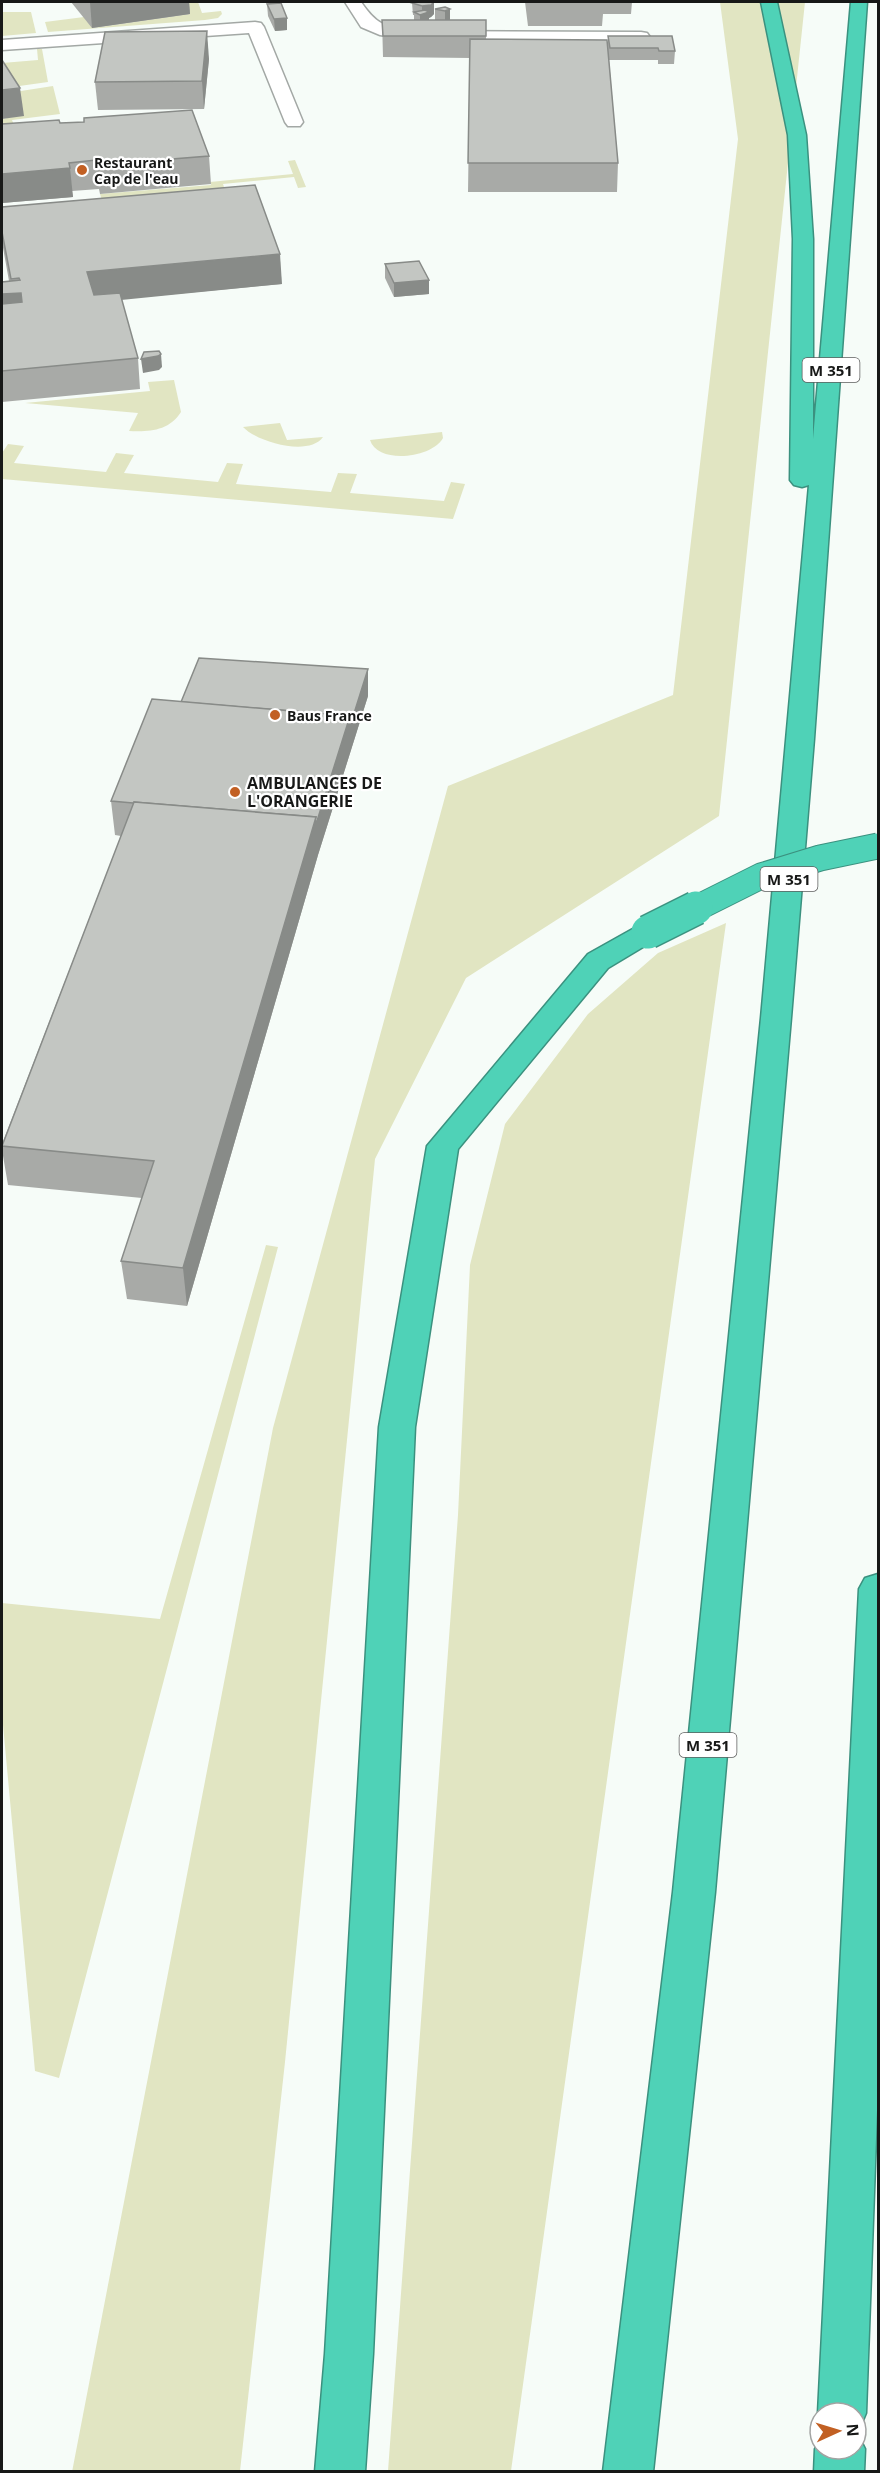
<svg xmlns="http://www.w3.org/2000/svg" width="880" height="2473" viewBox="0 0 880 2473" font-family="'Open Sans',sans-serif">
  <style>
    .green { fill: #e1e5c2 }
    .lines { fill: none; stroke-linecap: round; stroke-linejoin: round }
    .minor-casing { stroke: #a3a8a5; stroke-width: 3 }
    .highway-casing { stroke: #3b917f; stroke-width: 3 }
    .minor { fill: #fff; fill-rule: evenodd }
    .highway { fill: #4fd2b7; fill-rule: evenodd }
    .highway-bridge-far1-casing { stroke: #3b917f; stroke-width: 27; stroke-linecap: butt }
    .highway-bridge-casing { stroke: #3b917f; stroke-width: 36; stroke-linecap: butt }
    .highway-bridge-far1 { stroke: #4fd2b7; stroke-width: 25 }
    .highway-bridge { stroke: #4fd2b7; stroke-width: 33 }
    .wall { fill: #a8aaa7 }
    .shaded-wall { fill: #888b88 }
    .building { fill: #c3c6c2; stroke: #888b88; stroke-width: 1.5 }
    .poi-dot { fill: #c26023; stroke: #fff; stroke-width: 2 }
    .labels { text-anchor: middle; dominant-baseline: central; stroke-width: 4.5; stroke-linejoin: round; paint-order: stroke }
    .far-poi-label { font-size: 14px; font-weight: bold; fill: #171817; stroke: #fff; text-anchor: start }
    .shield { fill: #fff; stroke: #5d5d5d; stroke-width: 1.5 }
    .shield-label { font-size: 15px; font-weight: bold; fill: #171817 }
    .poi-label { font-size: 16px; font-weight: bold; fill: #171817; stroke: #fff; text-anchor: start }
  </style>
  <rect width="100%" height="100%" fill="#f6fcf8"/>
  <g class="green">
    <path d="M 179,2 L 198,2 L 202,13 L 221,11 L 222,14 L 218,18 L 205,20 L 48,32 L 45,22 L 84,17 L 93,28 L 189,14 Z"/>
    <path d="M 720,2 L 805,2 L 719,816 L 466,978 L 375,1159 L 285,2062 L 240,2471 L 72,2472 L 273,1428 L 448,786 L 673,695 L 738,139 Z"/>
    <path d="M 2,12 L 31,12 L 36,33 L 2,36 Z"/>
    <path d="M 37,49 L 42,49 L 48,82 L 5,88 L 2,63 L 38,60 Z"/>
    <path d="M 53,86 L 60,114 L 12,120 L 19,137 L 2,139 L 2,119 L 23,115 L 8,93 Z"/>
    <path d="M 295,160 L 306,187 L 298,188 L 294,177 L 223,184 L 227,196 L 104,207 L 100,194 L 211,185 L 210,182 L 293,174 L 288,161 Z"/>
    <path d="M 174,380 L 181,412 C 169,431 149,432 129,431 L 138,413 L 25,403 L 150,391 L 148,382 Z"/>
    <path d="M 280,423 L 287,440 L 323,437 C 309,457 257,442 243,427 Z"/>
    <path d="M 442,432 L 443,438 C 432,458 378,465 370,440 Z"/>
    <path d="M 8,444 L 24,446 L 14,463 L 106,472 L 116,453 L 134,455 L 124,473 L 218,482 L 227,463 L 243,464 L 236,484 L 331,492 L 338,473 L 357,474 L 350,493 L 444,501 L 451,482 L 465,484 L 453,519 L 2,479 L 2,453 Z"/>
    <path d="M 726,923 L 511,2471 L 388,2471 L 458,1515 L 470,1265 L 505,1124 L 588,1014 L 658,953 Z"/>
    <path d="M 266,1245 L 278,1247 L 59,2078 L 35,2071 L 2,1714 L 2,1603 L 160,1619 Z"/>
  </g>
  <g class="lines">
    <g class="minor-casing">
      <g id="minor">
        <path d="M 345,2 L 361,2 C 379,28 386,26 417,31 L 641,32 L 647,33 L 650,37 L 647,41 L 641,42 L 417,41 L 380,35 L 361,27 Z"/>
        <path d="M 255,22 L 261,23 L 264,27 L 303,122 L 300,126 L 288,126 L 285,122 L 249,33 L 2,50 L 2,40 Z"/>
      </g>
    </g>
    <g class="highway-casing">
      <g id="highway">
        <path d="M 761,2 L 777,2 L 806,135 L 813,239 L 813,439 L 851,2 L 867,2 L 814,739 L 791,1018 L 715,1892 L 653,2472 L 603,2472 L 673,1892 L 761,1018 L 809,485 L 802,487 L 794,485 L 790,480 L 793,239 L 788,135 Z"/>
        <path d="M 648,923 L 658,926 L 662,932 L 658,938 L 608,968 L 458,1149 L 415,1427 L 373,2354 L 365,2472 L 315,2472 L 325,2354 L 379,1427 L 427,1146 L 588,954 L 638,926 Z"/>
        <path d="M 878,1574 L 878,2083 L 866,2413 L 859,2430 L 856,2431 L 865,2449 L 864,2472 L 814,2472 L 815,2449 L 820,2438 L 820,2449 L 856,2449 L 856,2413 L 820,2413 L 820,2418 L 818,2413 L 859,1589 L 865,1578 Z"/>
      </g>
    </g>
    <use href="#minor" class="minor"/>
    <use href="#highway" class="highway"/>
    <g class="highway-bridge-far1-casing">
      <path id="highway-bridge-far1" d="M 693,910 L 761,876 L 820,858 L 878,846"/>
    </g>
    <g class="highway-bridge-casing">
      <path id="highway-bridge" d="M 648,932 L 696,908"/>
    </g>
    <use href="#highway-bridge-far1" class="highway-bridge-far1"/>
    <use href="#highway-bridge" class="highway-bridge"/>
  </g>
  <g class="wall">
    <path d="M 71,2 L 189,2 L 190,14 L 92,28 Z"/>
    <path d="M 415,2 L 434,14 L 431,17 L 429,18 L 429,20 L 435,20 L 435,9 L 445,7 L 450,20 L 486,20 L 486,39 L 608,43 L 608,36 L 675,51 L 674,64 L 658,64 L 658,60 L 609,60 L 618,163 L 617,192 L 468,192 L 470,58 L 383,57 L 382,20 L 414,20 L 414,15 L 413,15 L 412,3 Z"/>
    <path d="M 525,2 L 632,2 L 631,14 L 603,14 L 602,26 L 528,26 Z"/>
    <path d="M 267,4 L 287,18 L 287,30 L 275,31 L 268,16 Z"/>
    <path d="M 209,59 L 204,109 L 98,110 L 95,82 Z"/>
    <path d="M 60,123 L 209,156 L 211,184 L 100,194 L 99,189 L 72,191 L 73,197 L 2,203 L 2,124 Z"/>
    <path d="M 2,207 L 282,284 L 121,299 L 138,358 L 140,389 L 2,402 L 2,282 L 9,281 L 2,242 Z"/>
    <path d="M 385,264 L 429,280 L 429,294 L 394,297 L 385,278 Z"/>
    <path d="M 368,696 L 318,855 L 187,1306 L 127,1299 L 121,1261 L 142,1198 L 8,1185 L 2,1150 L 2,1144 L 121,836 L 115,835 L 111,801 L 181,702 Z"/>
  </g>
  <g class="shaded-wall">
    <path d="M 90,2 L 189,2 L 190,14 L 92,28 Z"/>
    <path d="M 434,2 L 434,14 L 431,17 L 429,18 L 429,25 L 420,27 L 420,15 L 422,15 L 422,6 Z"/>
    <path d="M 450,9 L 450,21 L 445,23 L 445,11 Z"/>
    <path d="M 287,18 L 287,30 L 275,31 L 274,19 Z"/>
    <path d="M 207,31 L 209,59 L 204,109 L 202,81 Z"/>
    <path d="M 20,88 L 24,116 L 2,119 L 2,90 Z"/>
    <path d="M 70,168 L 73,197 L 2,203 L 2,174 Z"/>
    <path d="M 280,254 L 282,284 L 91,303 L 87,272 Z"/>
    <path d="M 429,280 L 429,294 L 394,297 L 394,283 Z"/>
    <path d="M 21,293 L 25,323 L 2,325 L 2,294 Z"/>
    <path d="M 161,354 L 162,367 L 159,370 L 143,373 L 141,359 Z"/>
    <path d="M 368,669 L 368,696 L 318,855 L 187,1306 L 183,1268 L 316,817 L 350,716 Z"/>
  </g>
  <g class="building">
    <path d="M 415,2 L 434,2 L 431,5 L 422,6 L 412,3 Z"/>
    <path d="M 281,3 L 287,18 L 274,19 L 267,4 Z"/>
    <path d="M 445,7 L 450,9 L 445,11 L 435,9 Z"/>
    <path d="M 425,10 L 429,12 L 420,15 L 414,12 Z"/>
    <path d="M 382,20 L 486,20 L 486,36 L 383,36 Z"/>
    <path d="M 207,31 L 202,81 L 95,82 L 105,32 Z"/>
    <path d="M 608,36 L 672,36 L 675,51 L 659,51 L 658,48 L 610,48 Z"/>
    <path d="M 470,39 L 607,40 L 618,163 L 468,163 Z"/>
    <path d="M 2,60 L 20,88 L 2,90 Z"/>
    <path d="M 192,110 L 209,156 L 97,165 L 96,160 L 69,163 L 70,168 L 2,174 L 2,124 L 59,120 L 60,123 L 84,122 L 84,118 Z"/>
    <path d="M 255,185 L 280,254 L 87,272 L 94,295 L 120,293 L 138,358 L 2,371 L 2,304 L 22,302 L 21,293 L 2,294 L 2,282 L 20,280 L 19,278 L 11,279 L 2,232 L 2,207 Z"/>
    <path d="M 419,261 L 429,280 L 394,283 L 385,264 Z"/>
    <path d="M 159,351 L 161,354 L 158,356 L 141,359 L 144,352 Z"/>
    <path d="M 199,658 L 368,669 L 351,723 L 350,716 L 181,702 Z"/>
    <path d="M 152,699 L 350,716 L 317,821 L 315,821 L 316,817 L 134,802 L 133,803 L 111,801 Z"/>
    <path d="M 134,802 L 316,817 L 183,1268 L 121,1261 L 154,1161 L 2,1146 Z"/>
  </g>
  <g class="poi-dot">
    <circle cx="82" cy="170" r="6"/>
    <circle cx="275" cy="715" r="6"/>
    <circle cx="235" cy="792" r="6"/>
  </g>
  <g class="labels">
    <g class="far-poi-label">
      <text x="94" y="162">Restaurant<tspan x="94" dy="16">Cap de l'eau</tspan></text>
      <text x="287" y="715">Baus France</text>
    </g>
    <g class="shield">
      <rect x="802.5" y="358" width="57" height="24" rx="4.5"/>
      <rect x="760.5" y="867" width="57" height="24" rx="4.5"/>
      <rect x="679.5" y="1733" width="57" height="24" rx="4.5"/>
    </g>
    <g class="shield-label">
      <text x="831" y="370">M 351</text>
      <text x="789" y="879">M 351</text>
      <text x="708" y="1745">M 351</text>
    </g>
    <g class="poi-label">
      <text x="247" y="783">AMBULANCES DE<tspan x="247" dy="18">L'ORANGERIE</tspan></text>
    </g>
  </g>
  <rect width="880" height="2473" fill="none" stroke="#171817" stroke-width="6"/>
  <g transform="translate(838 2431) rotate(86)"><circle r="28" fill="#ffffff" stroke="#a2a3a2" stroke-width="1.5"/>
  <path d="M0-4.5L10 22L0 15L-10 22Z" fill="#c26023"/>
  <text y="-9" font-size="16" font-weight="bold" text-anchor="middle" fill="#171817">N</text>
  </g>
</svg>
